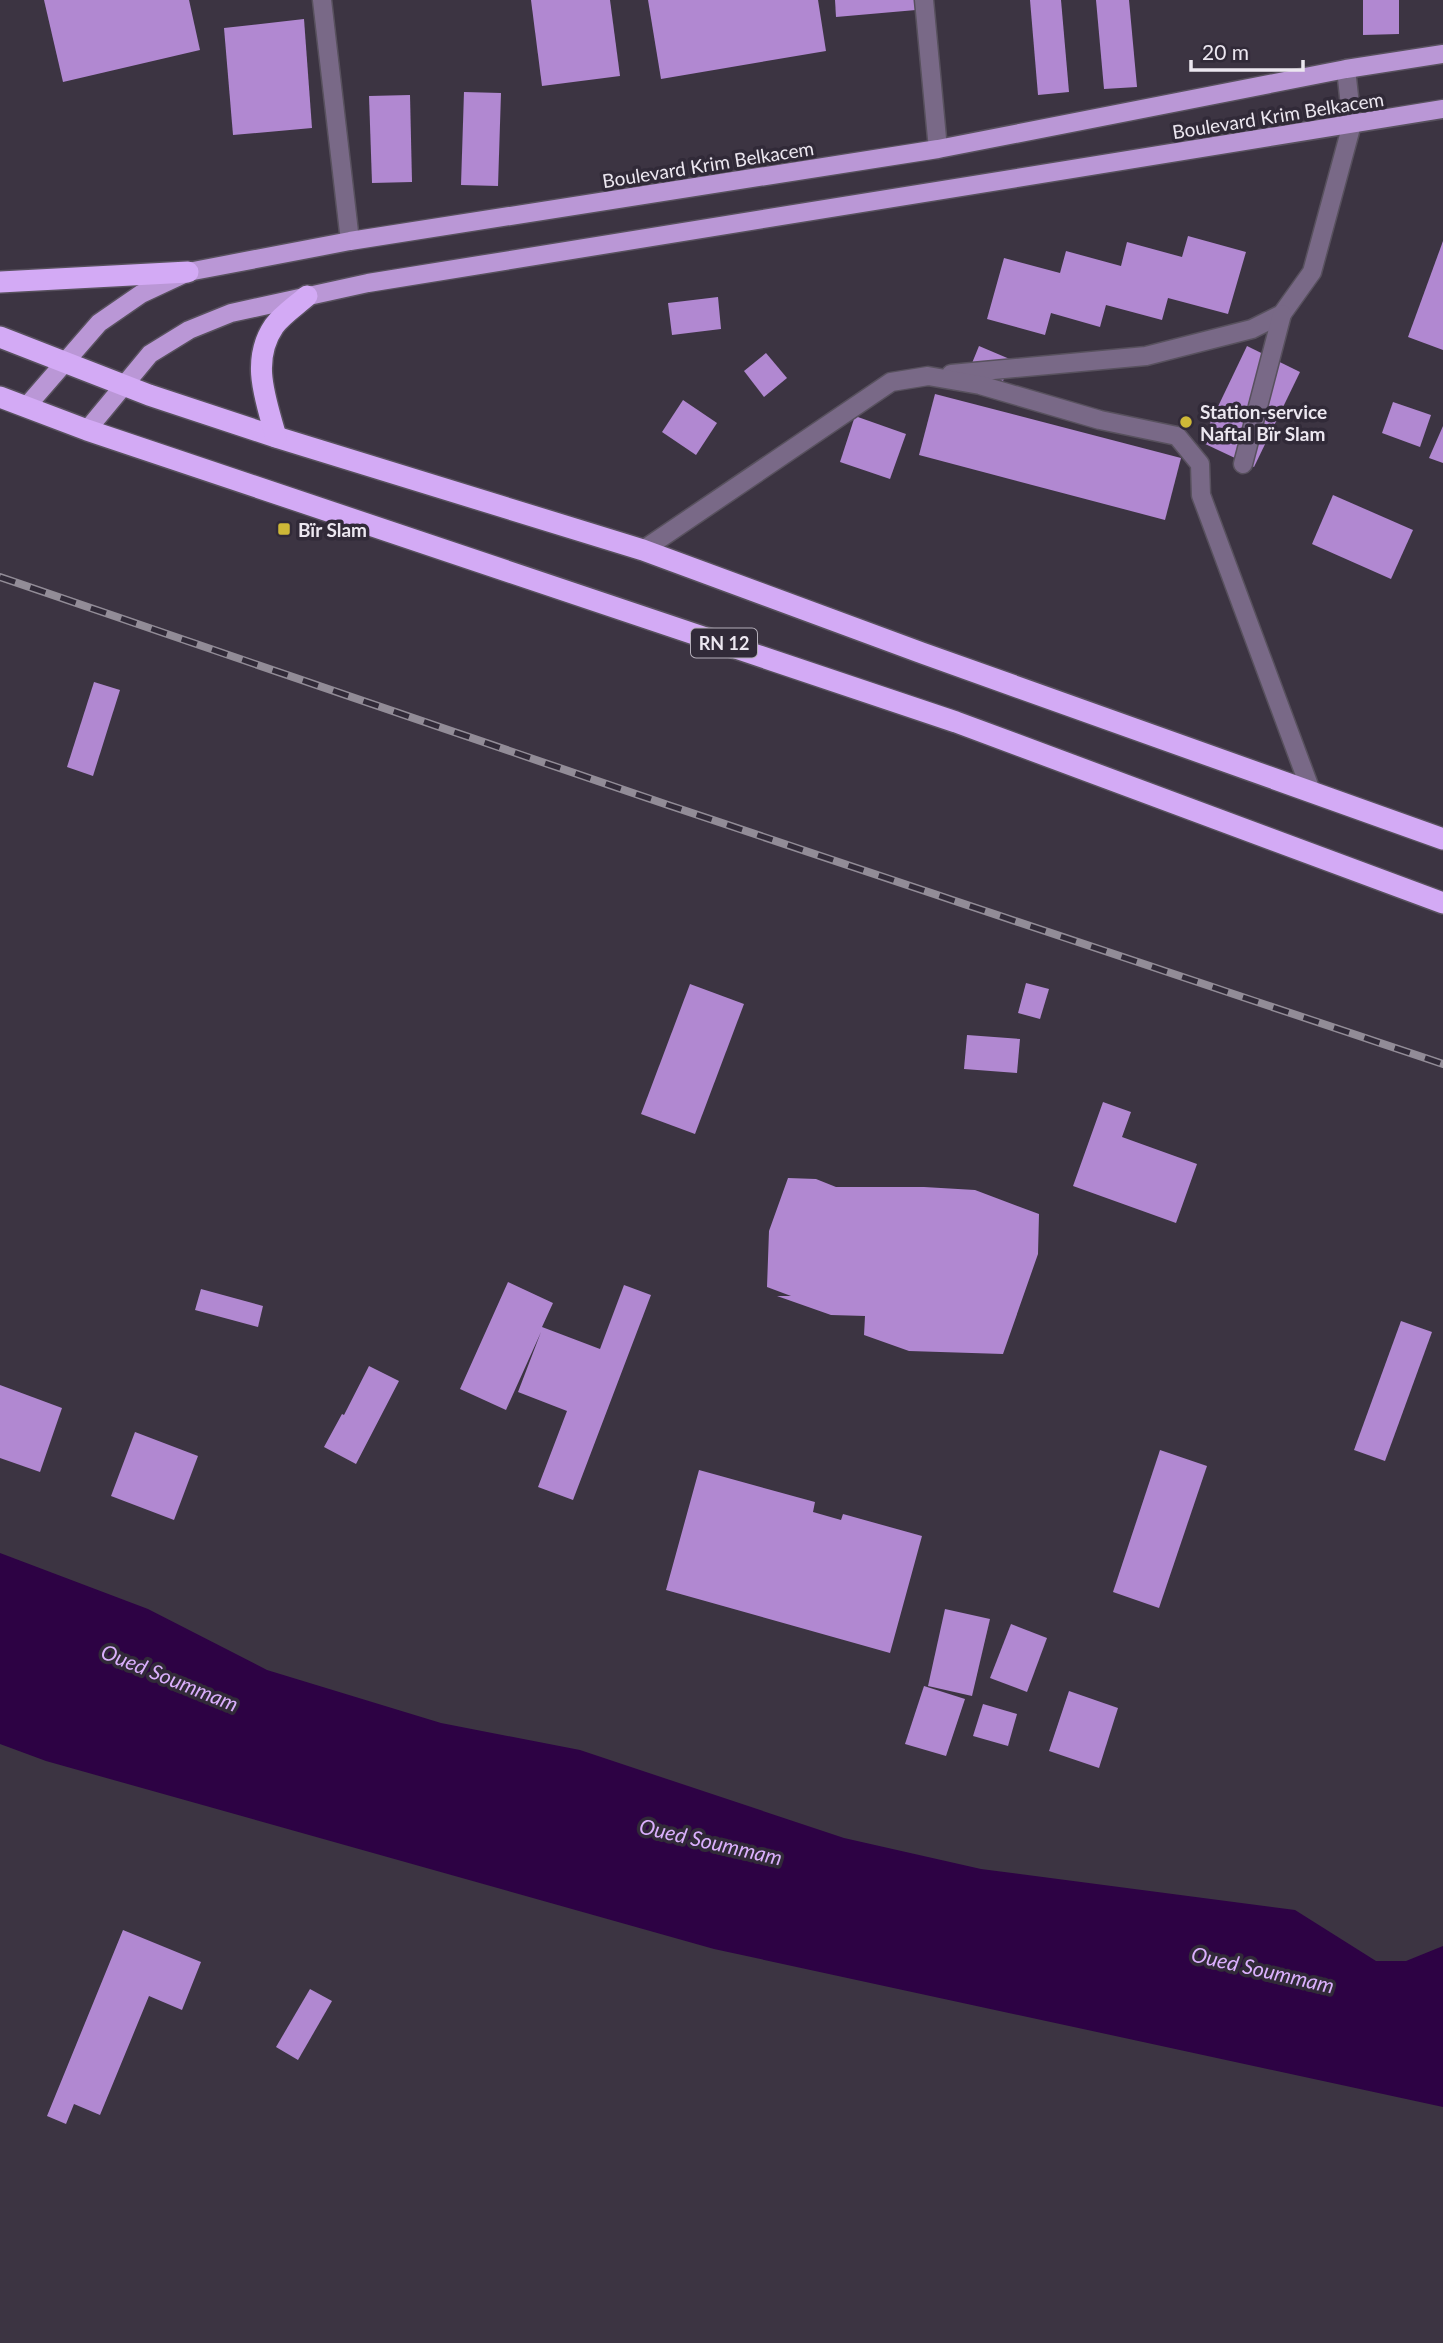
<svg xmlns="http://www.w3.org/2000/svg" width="1443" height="2343" viewBox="0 0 1443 2343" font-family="Lato,sans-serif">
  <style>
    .water { fill: #2d0244 }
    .building { fill: #b188d1 }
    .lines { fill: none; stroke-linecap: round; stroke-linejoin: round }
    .lane-casing { stroke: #58515e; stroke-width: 21 }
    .street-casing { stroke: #58515e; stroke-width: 21 }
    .primary-casing { stroke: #58515e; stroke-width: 21 }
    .highway-casing { stroke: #58515e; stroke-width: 24 }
    .lane { stroke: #796987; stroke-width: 18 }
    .street { stroke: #796987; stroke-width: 18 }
    .primary { stroke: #ba97d6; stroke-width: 18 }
    .highway { stroke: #d3aaf5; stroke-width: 21 }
    .rail-casing { stroke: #928c97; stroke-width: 8 }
    .rail { stroke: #312a38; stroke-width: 5; stroke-dasharray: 16; stroke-linecap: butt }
    .poi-dot { fill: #ceb837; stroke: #312a38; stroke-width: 2.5 }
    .labels { text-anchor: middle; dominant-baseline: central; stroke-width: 7; stroke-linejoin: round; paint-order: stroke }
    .shield { fill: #312a38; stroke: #b4aeb9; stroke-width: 2 }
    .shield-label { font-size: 18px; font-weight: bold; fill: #ece7f0 }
    .street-label { font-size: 19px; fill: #ece7f0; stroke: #312a38 }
    .poi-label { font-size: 19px; font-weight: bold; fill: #ece7f0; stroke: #312a38; text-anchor: start }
    .water-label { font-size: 21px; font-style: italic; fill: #daaffc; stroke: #312a38 }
  </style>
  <rect width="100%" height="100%" fill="#3c3442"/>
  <path class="water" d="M 0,1553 L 148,1609 L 267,1670 L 441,1723 L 580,1750 L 844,1838 L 981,1869 L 1295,1910 L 1376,1961 L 1406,1961 L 1443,1946 L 1443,2107 L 714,1949 L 46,1761 L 0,1744 Z"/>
  <g class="building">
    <path d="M 44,0 L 189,0 L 200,50 L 63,82 Z"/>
    <path d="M 531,0 L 610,0 L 620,76 L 542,86 Z"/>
    <path d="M 648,0 L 818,0 L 826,51 L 661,79 Z"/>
    <path d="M 835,0 L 915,0 L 916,10 L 836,17 Z"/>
    <path d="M 1030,0 L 1061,0 L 1069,92 L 1038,95 Z"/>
    <path d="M 1096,0 L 1129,0 L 1137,87 L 1104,89 Z"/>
    <path d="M 1363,0 L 1399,0 L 1399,34 L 1363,35 Z"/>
    <path d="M 304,19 L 312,128 L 233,135 L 224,28 Z"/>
    <path d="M 464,92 L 501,93 L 498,186 L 461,185 Z"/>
    <path d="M 410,95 L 412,182 L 372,183 L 369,96 Z"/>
    <path d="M 1188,236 L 1246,252 L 1228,314 L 1168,298 L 1162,320 L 1106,305 L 1100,327 L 1051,313 L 1045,335 L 987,319 L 1004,258 L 1060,273 L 1066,251 L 1121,266 L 1127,242 L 1182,257 Z"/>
    <path d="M 1443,241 L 1443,350 L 1408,337 Z"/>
    <path d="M 718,297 L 721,329 L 672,335 L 668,303 Z"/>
    <path d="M 979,346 L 1012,360 L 1003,381 L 970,368 Z"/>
    <path d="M 1247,346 L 1300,372 L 1254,467 L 1201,442 Z"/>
    <path d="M 766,353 L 787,378 L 764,397 L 744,371 Z"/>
    <path d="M 935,394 L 1181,458 L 1165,520 L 919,455 Z"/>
    <path d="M 683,400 L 717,423 L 696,455 L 662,432 Z"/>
    <path d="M 1393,402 L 1431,415 L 1420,447 L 1382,433 Z"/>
    <path d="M 855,416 L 906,434 L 890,479 L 840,462 Z"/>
    <path d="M 1443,426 L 1443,463 L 1429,458 Z"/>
    <path d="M 1333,495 L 1413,530 L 1391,579 L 1312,544 Z"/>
    <path d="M 94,682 L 120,690 L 93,776 L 67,767 Z"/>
    <path d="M 1026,983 L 1049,989 L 1040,1019 L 1018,1013 Z"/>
    <path d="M 690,984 L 744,1004 L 695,1134 L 641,1114 Z"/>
    <path d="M 967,1035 L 1020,1039 L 1017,1073 L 964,1069 Z"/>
    <path d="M 1103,1102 L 1131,1112 L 1122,1137 L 1197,1164 L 1176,1223 L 1073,1186 Z"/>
    <path d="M 788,1178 L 816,1179 L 836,1187 L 924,1187 L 975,1190 L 1039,1214 L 1038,1254 L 1003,1354 L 909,1351 L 864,1335 L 865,1316 L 831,1315 L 777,1296 L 791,1296 L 767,1287 L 769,1231 Z"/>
    <path d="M 508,1282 L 553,1303 L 542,1327 L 600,1349 L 624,1285 L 651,1295 L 573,1500 L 538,1487 L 567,1411 L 518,1392 L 541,1332 L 506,1410 L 460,1389 Z"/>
    <path d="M 201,1289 L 263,1306 L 258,1327 L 195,1310 Z"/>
    <path d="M 1401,1321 L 1432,1332 L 1385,1461 L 1354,1450 Z"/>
    <path d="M 369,1366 L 399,1381 L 356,1464 L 324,1447 L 342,1414 L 344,1415 Z"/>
    <path d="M 0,1385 L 62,1408 L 40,1472 L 0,1458 Z"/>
    <path d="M 135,1432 L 198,1456 L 174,1520 L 111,1496 Z"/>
    <path d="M 1160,1450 L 1207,1466 L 1159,1608 L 1113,1592 Z"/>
    <path d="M 699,1470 L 815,1502 L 813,1512 L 841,1520 L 843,1514 L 922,1536 L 890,1653 L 666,1590 Z"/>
    <path d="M 945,1609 L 990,1619 L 972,1696 L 928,1686 Z"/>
    <path d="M 1011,1624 L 1047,1638 L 1027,1692 L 990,1678 Z"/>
    <path d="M 924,1686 L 965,1699 L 946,1756 L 905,1744 Z"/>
    <path d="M 1069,1691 L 1118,1708 L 1099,1768 L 1049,1751 Z"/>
    <path d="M 983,1704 L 1017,1714 L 1008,1746 L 973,1736 Z"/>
    <path d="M 123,1930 L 201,1962 L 182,2010 L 149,1996 L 100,2115 L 74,2104 L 66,2124 L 47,2116 Z"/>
    <path d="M 310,1989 L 332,2001 L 298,2060 L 276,2047 Z"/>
  </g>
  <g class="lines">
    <g class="lane-casing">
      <g id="lane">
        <path d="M 322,0 L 350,241"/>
        <path d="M 951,374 L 1146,356 L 1252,329 L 1282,314 L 1312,272 L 1352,124 L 1346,69"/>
        <path d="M 1243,464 L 1282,314"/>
        <path d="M 643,550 L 891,382 L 928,376 L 980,385 L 1100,420 L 1177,436 L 1200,464 L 1201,495 L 1311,791"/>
      </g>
    </g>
    <g class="street-casing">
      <path id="street" d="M 924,0 L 938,149"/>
    </g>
    <g class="primary-casing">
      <g id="primary">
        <path d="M 26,407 L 99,323 L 141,294 L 188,272 L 350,241 L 938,149 L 1346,69 L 1443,54"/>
        <path d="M 87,430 L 150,354 L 189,330 L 231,313 L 368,283 L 1443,109"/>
      </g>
    </g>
    <g class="highway-casing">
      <g id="highway">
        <path d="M 0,282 L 188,272"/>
        <path d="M 0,337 L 149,395 L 276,437 L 643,550 L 922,653 L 1443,839"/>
        <path d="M 0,397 L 87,430 L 956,722 L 1443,903"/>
        <path d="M 276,437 C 266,400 250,361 274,326 C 282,315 297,305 307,296"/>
      </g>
    </g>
    <use href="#lane" class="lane"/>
    <use href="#street" class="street"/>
    <use href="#primary" class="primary"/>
    <use href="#highway" class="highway"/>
    <g class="rail-casing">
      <path id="rail" d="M 0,577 L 668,805 L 1443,1064"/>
    </g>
    <use href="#rail" class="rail"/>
  </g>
  <g class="poi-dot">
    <circle cx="1186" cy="422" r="7"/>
    <rect x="277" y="522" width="14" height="14" rx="3.5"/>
  </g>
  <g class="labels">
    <rect class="shield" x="691" y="628.5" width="66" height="29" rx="5"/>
    <g class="shield-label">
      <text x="724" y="643">RN 12</text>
    </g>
    <g class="street-label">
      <text transform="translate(1278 115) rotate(-9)">Boulevard Krim Belkacem</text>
      <text transform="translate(708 164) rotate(-9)">Boulevard Krim Belkacem</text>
    </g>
    <g class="poi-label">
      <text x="1200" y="411">Station-service<tspan x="1200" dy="22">Naftal Bïr Slam</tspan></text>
      <text x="298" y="529">Bïr Slam</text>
    </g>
    <g class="water-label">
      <text transform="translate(170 1677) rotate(22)">Oued Soummam</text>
      <text transform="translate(711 1841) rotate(13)">Oued Soummam</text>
      <text transform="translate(1263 1969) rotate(13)">Oued Soummam</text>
    </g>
  </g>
  <path d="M1191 60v10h112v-10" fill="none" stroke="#ece7f0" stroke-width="3.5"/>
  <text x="1202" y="60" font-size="21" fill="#ece7f0" stroke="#312a38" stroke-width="5" paint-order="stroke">20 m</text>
</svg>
